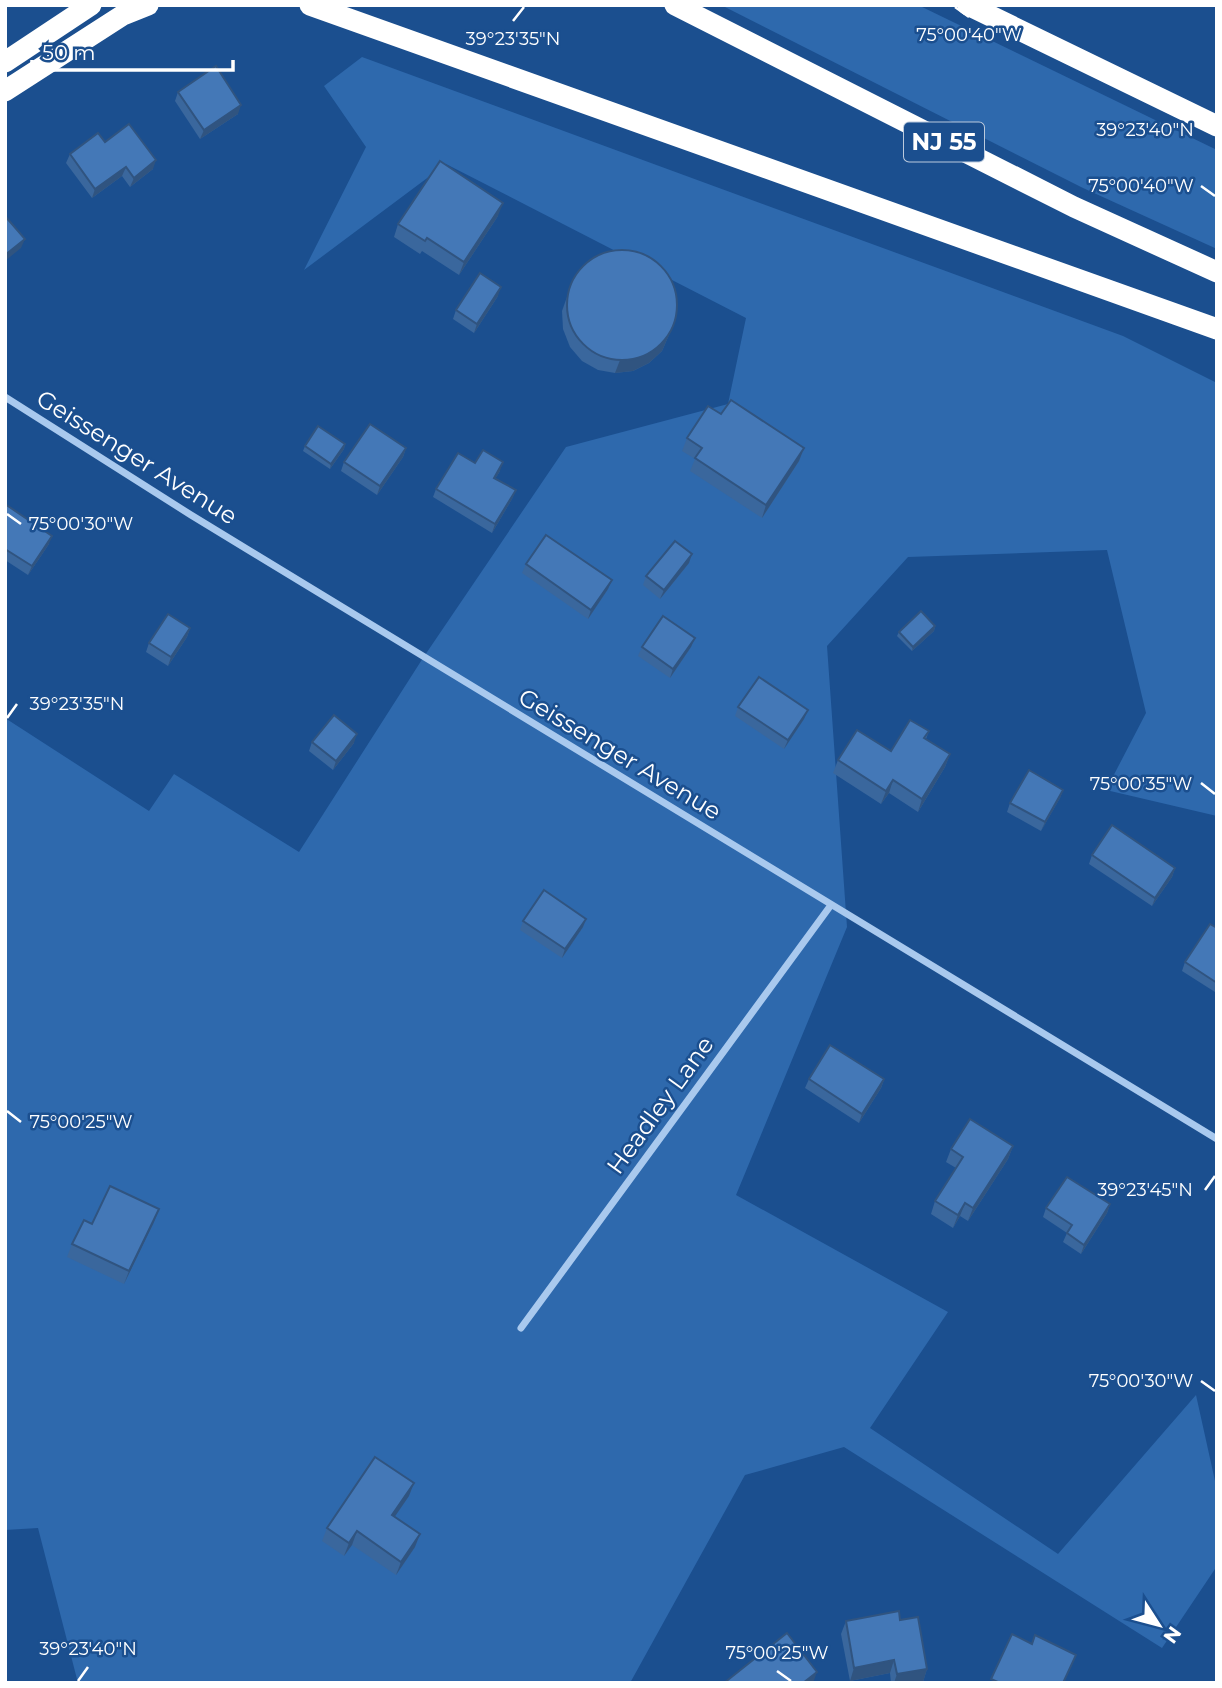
<svg xmlns="http://www.w3.org/2000/svg" width="1222" height="1688" viewBox="0 0 1222 1688" font-family="Montserrat,sans-serif">
  <style>
    .green { fill: #2e69ad }
    .lines { fill: none; stroke-linecap: round; stroke-linejoin: round }
    .street { stroke: #a9c9ee; stroke-width: 7 }
    .highway { stroke: #fff; stroke-width: 21 }
    .wall { fill: #3a679d }
    .shaded-wall { fill: #305480 }
    .building { fill: #4478b7; stroke: #305480; stroke-width: 2 }
    .ticks { fill: none; stroke: #fff; stroke-width: 2.5 }
    .labels { text-anchor: middle; dominant-baseline: central; stroke-width: 5; stroke-linejoin: round; paint-order: stroke }
    .shield { fill: #1b4f8f; stroke: #bbcadd; stroke-width: 2 }
    .shield-label { font-size: 23px; font-weight: bold; fill: #fff }
    .street-label { font-size: 24px; fill: #fff; stroke: #1b4f8f }
    .ticks-label { font-size: 18px; text-anchor: middle; fill: #fff; stroke: #1b4f8f; stroke-width: 5; stroke-linejoin: round; paint-order: stroke }
  </style>
  <rect width="100%" height="100%" fill="#1b4f8f"/>
  <g class="green">
    <path d="M 721,5 L 918,5 L 1217,150 L 1217,249 L 1083,188 Z"/>
    <path d="M 362,57 L 1123,336 L 1217,383 L 1217,816 L 1106,790 L 1146,713 L 1107,550 L 908,557 L 827,646 L 847,927 L 736,1195 L 948,1312 L 870,1428 L 1058,1554 L 1196,1395 L 1217,1490 L 1217,1566 L 1162,1648 L 844,1447 L 745,1475 L 630,1683 L 78,1683 L 38,1528 L 5,1530 L 5,718 L 149,811 L 174,774 L 299,852 L 423,658 L 566,447 L 728,404 L 746,318 L 446,164 L 304,270 L 366,147 L 324,86 Z"/>
  </g>
  <g class="lines">
    <g class="street">
      <path d="M 5,397 L 191,515 L 1217,1139"/>
      <path d="M 521,1328 L 831,905"/>
    </g>
    <g class="highway">
      <path d="M 310,5 L 1217,329"/>
      <path d="M 675,5 L 1074,207 L 1217,272"/>
      <path d="M 968,5 L 1217,126"/>
      <path d="M 5,62 L 91,5"/>
      <path d="M 5,91 L 123,15 L 148,5"/>
    </g>
  </g>
  <g class="wall">
    <path d="M 178,92 L 238,114 L 200,139 L 175,101 Z"/>
    <path d="M 105,142 L 153,169 L 130,187 L 122,176 L 92,198 L 66,163 L 70,154 Z"/>
    <path d="M 498,216 L 459,275 L 422,251 L 420,254 L 394,237 L 398,224 Z"/>
    <path d="M 573,280 L 675,321 L 662,351 L 649,363 L 633,371 L 615,373 L 598,370 L 582,361 L 570,347 L 563,329 L 562,311 Z"/>
    <path d="M 498,296 L 474,333 L 453,319 L 456,310 Z"/>
    <path d="M 687,438 L 804,448 L 799,461 L 762,518 L 690,471 L 695,459 L 682,451 Z"/>
    <path d="M 345,444 L 344,449 L 330,469 L 303,451 L 305,446 Z"/>
    <path d="M 406,448 L 403,457 L 377,495 L 341,471 L 344,462 Z"/>
    <path d="M 475,463 L 500,471 L 495,479 L 516,490 L 512,499 L 492,533 L 433,497 L 436,489 Z"/>
    <path d="M 5,504 L 49,544 L 28,575 L 5,560 Z"/>
    <path d="M 689,563 L 660,599 L 643,585 L 646,576 Z"/>
    <path d="M 526,564 L 612,580 L 608,589 L 588,619 L 522,573 Z"/>
    <path d="M 935,626 L 934,631 L 912,651 L 897,636 L 899,632 Z"/>
    <path d="M 190,628 L 187,637 L 168,666 L 146,652 L 149,643 Z"/>
    <path d="M 695,638 L 691,647 L 670,678 L 638,656 L 642,647 Z"/>
    <path d="M 738,707 L 808,710 L 804,719 L 784,749 L 735,716 Z"/>
    <path d="M 929,731 L 926,739 L 950,754 L 945,767 L 918,812 L 889,793 L 881,804 L 833,773 L 838,760 L 891,751 Z"/>
    <path d="M 312,742 L 354,743 L 333,770 L 309,751 Z"/>
    <path d="M 1063,790 L 1060,798 L 1041,831 L 1007,812 L 1010,803 Z"/>
    <path d="M 1092,855 L 1175,868 L 1172,877 L 1152,906 L 1089,864 Z"/>
    <path d="M 586,919 L 583,927 L 562,958 L 520,930 L 523,921 Z"/>
    <path d="M 1217,928 L 1217,989 L 1215,992 L 1182,971 L 1185,962 Z"/>
    <path d="M 809,1079 L 884,1080 L 881,1088 L 859,1123 L 805,1088 Z"/>
    <path d="M 1013,1146 L 1008,1159 L 968,1221 L 960,1216 L 953,1228 L 931,1214 L 935,1201 L 956,1168 L 946,1162 L 951,1149 Z"/>
    <path d="M 1110,1204 L 1107,1213 L 1081,1254 L 1063,1242 L 1067,1233 L 1043,1217 L 1046,1208 Z"/>
    <path d="M 159,1209 L 154,1222 L 124,1284 L 67,1257 L 72,1244 Z"/>
    <path d="M 409,1496 L 394,1517 L 415,1547 L 396,1575 L 352,1545 L 344,1556 L 322,1541 L 327,1528 Z"/>
    <path d="M 846,1621 L 927,1669 L 923,1682 L 891,1683 L 890,1673 L 850,1681 L 841,1634 Z"/>
  </g>
  <g class="shaded-wall">
    <path d="M 241,105 L 238,114 L 200,139 L 204,130 Z"/>
    <path d="M 156,160 L 153,169 L 130,187 L 134,178 Z"/>
    <path d="M 126,167 L 122,176 L 92,198 L 95,189 Z"/>
    <path d="M 503,203 L 498,216 L 459,275 L 464,262 Z"/>
    <path d="M 25,239 L 21,248 L 5,261 L 5,255 Z"/>
    <path d="M 501,287 L 498,296 L 474,333 L 477,324 Z"/>
    <path d="M 675,321 L 662,351 L 649,363 L 633,371 L 615,373 L 620,360 Z"/>
    <path d="M 345,444 L 344,449 L 330,469 L 331,464 Z"/>
    <path d="M 406,448 L 403,457 L 377,495 L 380,486 Z"/>
    <path d="M 804,448 L 799,461 L 762,518 L 766,505 Z"/>
    <path d="M 503,462 L 500,471 L 491,486 L 494,478 Z"/>
    <path d="M 516,490 L 512,499 L 492,533 L 495,524 Z"/>
    <path d="M 52,536 L 49,544 L 28,575 L 32,566 Z"/>
    <path d="M 692,554 L 689,563 L 660,599 L 664,590 Z"/>
    <path d="M 612,580 L 608,589 L 588,619 L 591,610 Z"/>
    <path d="M 935,626 L 934,631 L 912,651 L 913,647 Z"/>
    <path d="M 190,628 L 187,637 L 168,666 L 171,657 Z"/>
    <path d="M 695,638 L 691,647 L 670,678 L 673,669 Z"/>
    <path d="M 808,710 L 804,719 L 784,749 L 788,740 Z"/>
    <path d="M 357,734 L 354,743 L 333,770 L 336,761 Z"/>
    <path d="M 950,754 L 945,767 L 918,812 L 922,799 Z"/>
    <path d="M 893,780 L 889,793 L 881,804 L 886,791 Z"/>
    <path d="M 1063,790 L 1060,798 L 1041,831 L 1045,822 Z"/>
    <path d="M 1175,868 L 1172,877 L 1152,906 L 1155,898 Z"/>
    <path d="M 586,919 L 583,927 L 562,958 L 565,949 Z"/>
    <path d="M 884,1079 L 881,1088 L 859,1123 L 862,1114 Z"/>
    <path d="M 1013,1146 L 1008,1159 L 968,1221 L 973,1208 Z"/>
    <path d="M 965,1203 L 960,1216 L 953,1228 L 958,1215 Z"/>
    <path d="M 1110,1204 L 1107,1213 L 1081,1254 L 1084,1245 Z"/>
    <path d="M 159,1209 L 154,1222 L 124,1284 L 129,1271 Z"/>
    <path d="M 414,1483 L 409,1496 L 387,1528 L 392,1515 Z"/>
    <path d="M 357,1531 L 352,1545 L 344,1556 L 349,1543 Z"/>
    <path d="M 420,1534 L 415,1547 L 396,1575 L 401,1562 Z"/>
    <path d="M 894,1660 L 890,1673 L 850,1681 L 854,1668 Z"/>
    <path d="M 927,1669 L 923,1682 L 894,1683 L 897,1674 Z"/>
    <path d="M 817,1672 L 813,1683 L 803,1683 Z"/>
  </g>
  <g class="building">
    <path d="M 216,66 L 241,105 L 204,130 L 178,92 Z"/>
    <path d="M 129,124 L 156,160 L 134,178 L 126,167 L 95,189 L 70,154 L 98,133 L 105,142 Z"/>
    <path d="M 440,161 L 503,203 L 464,262 L 427,238 L 425,241 L 398,224 Z"/>
    <path d="M 5,216 L 25,239 L 5,255 Z"/>
    <circle cx="622" cy="305" r="55"/>
    <path d="M 480,273 L 501,287 L 477,324 L 456,310 Z"/>
    <path d="M 731,400 L 804,448 L 766,505 L 695,458 L 702,448 L 687,438 L 708,406 L 721,414 Z"/>
    <path d="M 370,424 L 406,448 L 380,486 L 344,462 Z"/>
    <path d="M 318,426 L 345,444 L 331,464 L 305,446 Z"/>
    <path d="M 483,450 L 503,462 L 494,478 L 516,490 L 495,524 L 436,489 L 458,453 L 475,463 Z"/>
    <path d="M 5,504 L 52,536 L 32,566 L 5,549 Z"/>
    <path d="M 546,535 L 612,580 L 591,610 L 526,564 Z"/>
    <path d="M 675,541 L 692,554 L 664,590 L 646,576 Z"/>
    <path d="M 921,611 L 935,626 L 913,647 L 899,632 Z"/>
    <path d="M 168,614 L 190,628 L 171,657 L 149,643 Z"/>
    <path d="M 663,616 L 695,638 L 673,669 L 642,647 Z"/>
    <path d="M 759,677 L 808,710 L 788,740 L 738,707 Z"/>
    <path d="M 334,715 L 357,734 L 336,761 L 312,742 Z"/>
    <path d="M 910,720 L 929,731 L 924,738 L 950,754 L 922,799 L 893,780 L 886,791 L 838,760 L 857,730 L 891,751 Z"/>
    <path d="M 1029,770 L 1063,790 L 1045,822 L 1010,803 Z"/>
    <path d="M 1112,825 L 1175,868 L 1155,898 L 1092,855 Z"/>
    <path d="M 544,890 L 586,919 L 565,949 L 523,921 Z"/>
    <path d="M 1210,924 L 1217,928 L 1217,983 L 1185,962 Z"/>
    <path d="M 830,1045 L 884,1079 L 862,1114 L 809,1079 Z"/>
    <path d="M 970,1119 L 1013,1146 L 973,1208 L 965,1203 L 958,1215 L 935,1201 L 963,1157 L 951,1149 Z"/>
    <path d="M 1067,1177 L 1110,1204 L 1084,1245 L 1067,1233 L 1072,1225 L 1046,1208 Z"/>
    <path d="M 110,1186 L 159,1209 L 129,1271 L 72,1244 L 84,1220 L 92,1224 Z"/>
    <path d="M 375,1457 L 414,1483 L 392,1515 L 420,1534 L 401,1562 L 357,1531 L 349,1543 L 327,1528 Z"/>
    <path d="M 899,1611 L 900,1620 L 918,1617 L 927,1669 L 897,1674 L 894,1660 L 854,1668 L 846,1621 Z"/>
    <path d="M 787,1633 L 817,1672 L 803,1683 L 724,1683 Z"/>
    <path d="M 1012,1634 L 1032,1644 L 1035,1635 L 1076,1655 L 1063,1683 L 1000,1683 L 991,1679 Z"/>
  </g>
  <path class="ticks" d="M 955,7 L 969,17M 513,21 L 524,7M 1205,130 L 1215,116M 1201,186 L 1215,196M 7,514 L 21,524M 7,718 L 17,704M 1201,783 L 1215,794M 7,1111 L 21,1122M 1205,1190 L 1215,1176M 1201,1381 L 1215,1391M 777,1671 L 791,1681M 78,1681 L 88,1667"/>
  <g class="labels">
    <rect class="shield" x="904" y="122.5" width="80" height="39" rx="5"/>
    <g class="shield-label">
      <text x="944" y="142">NJ 55</text>
    </g>
    <g class="street-label">
      <text transform="translate(137 457) rotate(32)">Geissenger Avenue</text>
      <text transform="translate(620 754) rotate(31)">Geissenger Avenue</text>
      <text transform="translate(660 1105) rotate(-54)">Headley Lane</text>
    </g>
  </g>
  <g class="ticks-label">
    <text x="969" y="41">75°00'40"W</text>
    <text x="513" y="45">39°23'35"N</text>
    <text x="1145" y="136">39°23'40"N</text>
    <text x="1141" y="192">75°00'40"W</text>
    <text x="81" y="530">75°00'30"W</text>
    <text x="77" y="710">39°23'35"N</text>
    <text x="1141" y="790">75°00'35"W</text>
    <text x="81" y="1128">75°00'25"W</text>
    <text x="1145" y="1196">39°23'45"N</text>
    <text x="1141" y="1387">75°00'30"W</text>
    <text x="88" y="1655">39°23'40"N</text>
    <text x="777" y="1659">75°00'25"W</text>
  </g>
  <rect width="1222" height="1688" fill="none" stroke="#ffffff" stroke-width="14"/>
  <g transform="translate(1159 1625) rotate(126)" stroke="#1b4f8f" stroke-width="5" paint-order="stroke">
  <path d="M0-5L12 26L0 18L-12 26Z" fill="#ffffff"/>
  <text y="-10" font-size="19" font-weight="bold" text-anchor="middle" fill="#ffffff">N</text>
  </g>
  <path d="M32 60v10h201v-10" fill="none" stroke="#ffffff" stroke-width="3.5"/>
  <text x="42" y="60" font-size="21" fill="#ffffff" stroke="#1b4f8f" stroke-width="5" paint-order="stroke">50 m</text>
</svg>
